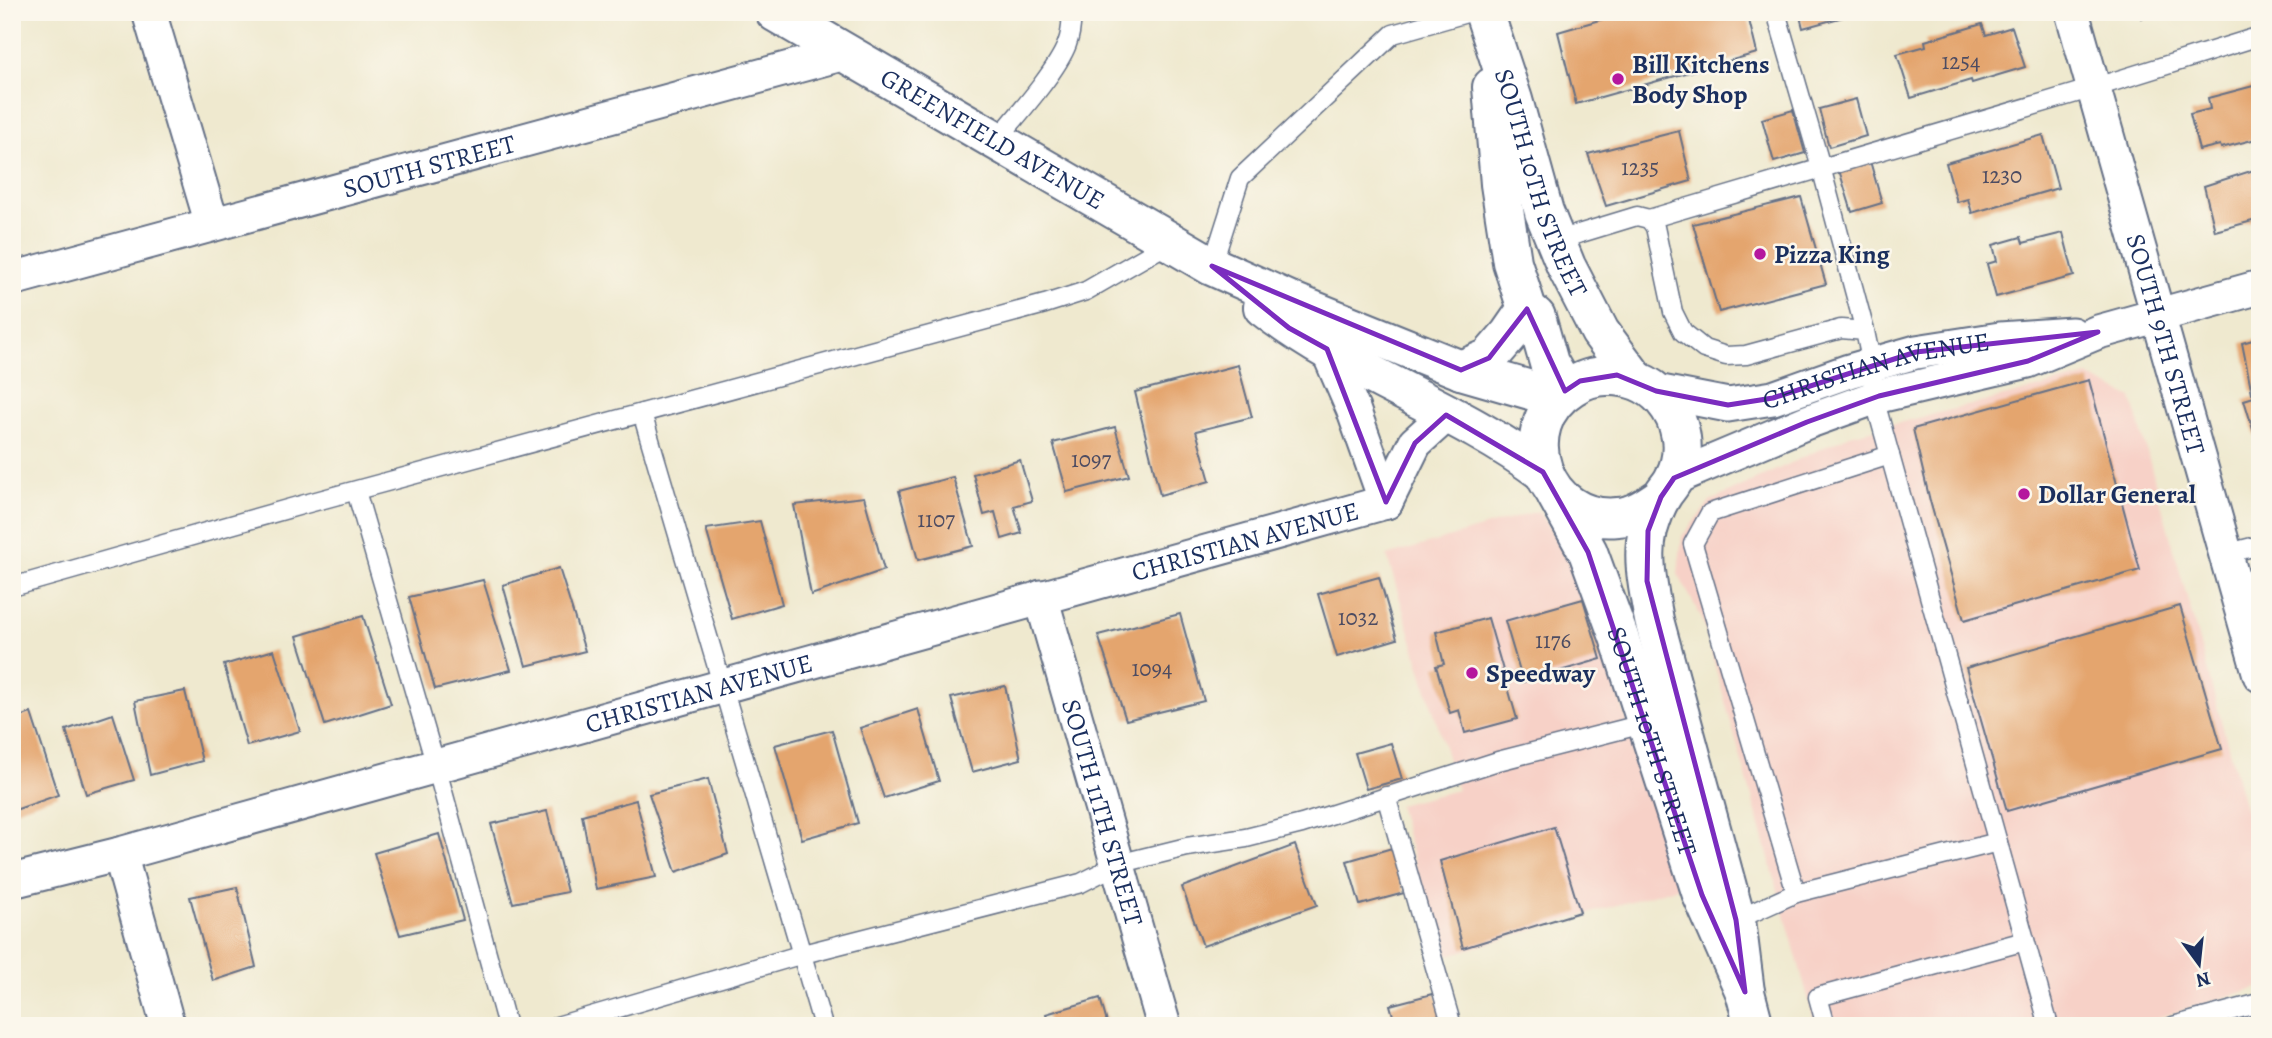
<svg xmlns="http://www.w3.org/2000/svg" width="2272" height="1038" viewBox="0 0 2272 1038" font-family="Alegreya,serif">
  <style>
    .built { fill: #f7d1c7 }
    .building { fill: #e4a56e }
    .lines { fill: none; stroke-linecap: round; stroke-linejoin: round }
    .service-casing { stroke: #657086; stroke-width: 21 }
    .minor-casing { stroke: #657086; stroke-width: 37 }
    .tertiary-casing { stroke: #657086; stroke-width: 42 }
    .secondary-casing { stroke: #657086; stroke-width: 42 }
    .service { stroke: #fff; stroke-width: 18 }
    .minor { stroke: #fff; stroke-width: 33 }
    .tertiary { stroke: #fff; stroke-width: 38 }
    .secondary { stroke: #fff; stroke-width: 38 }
    .marked { fill: none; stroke: #7b2cbf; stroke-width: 5; stroke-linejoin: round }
    .poi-dot { fill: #b5179e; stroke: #fbf7ec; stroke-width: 2.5 }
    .labels { text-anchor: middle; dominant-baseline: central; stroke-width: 5; stroke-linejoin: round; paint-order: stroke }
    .number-label { font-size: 23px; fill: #4d4c62 }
    .poi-label { font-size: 26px; font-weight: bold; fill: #1b2f5e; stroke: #fbf7ec; text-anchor: start }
    .street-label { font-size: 26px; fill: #1b2f5e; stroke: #fbf7ec }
  </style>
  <rect width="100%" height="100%" fill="#fbf7ec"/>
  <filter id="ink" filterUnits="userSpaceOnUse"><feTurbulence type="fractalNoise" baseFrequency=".0143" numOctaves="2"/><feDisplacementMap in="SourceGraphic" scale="14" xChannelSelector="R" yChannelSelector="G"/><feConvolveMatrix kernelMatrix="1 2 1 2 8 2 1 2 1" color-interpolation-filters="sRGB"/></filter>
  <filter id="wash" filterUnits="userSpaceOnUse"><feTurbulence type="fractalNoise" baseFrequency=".00686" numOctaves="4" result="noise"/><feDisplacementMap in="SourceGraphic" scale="28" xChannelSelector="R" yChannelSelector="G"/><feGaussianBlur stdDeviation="1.57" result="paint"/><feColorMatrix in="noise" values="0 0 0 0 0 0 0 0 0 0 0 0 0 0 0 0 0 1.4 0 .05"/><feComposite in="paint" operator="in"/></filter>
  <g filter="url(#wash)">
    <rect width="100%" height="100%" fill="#efe9cf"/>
    <g class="built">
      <path d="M 2088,376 L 2132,398 L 2260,862 L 2260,987 L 2130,1026 L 1816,1026 L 1702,619 L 1678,574 L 1682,536 L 1711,501 L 1850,435 Z"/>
      <path d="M 1538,511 L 1562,547 L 1585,595 L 1682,886 L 1442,957 L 1398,805 L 1457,790 L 1387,556 Z"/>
    </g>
    <g id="blocks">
      <g class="building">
        <path d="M 1627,12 L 1747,12 L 1757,53 L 1576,104 L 1558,32 Z"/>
        <path d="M 1799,12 L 1842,12 L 1843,17 L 1803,28 Z"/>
        <path d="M 2139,12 L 2157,12 L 2157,13 L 2141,18 Z"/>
        <path d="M 1982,24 L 1986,35 L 2012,27 L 2025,67 L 1972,83 L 1971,80 L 1911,98 L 1897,54 L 1926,46 L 1925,41 Z"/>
        <path d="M 2257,85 L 2260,97 L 2260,138 L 2221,148 L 2220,145 L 2199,150 L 2190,114 L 2210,109 L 2208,98 Z"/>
        <path d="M 1856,99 L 1866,136 L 1829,147 L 1819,109 Z"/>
        <path d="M 1793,110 L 1805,153 L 1774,162 L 1762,119 Z"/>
        <path d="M 1679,131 L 1691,181 L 1606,206 L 1588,154 Z"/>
        <path d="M 2043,135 L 2058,188 L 1972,213 L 1968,199 L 1957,202 L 1946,163 Z"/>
        <path d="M 1870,161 L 1882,203 L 1852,212 L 1839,170 Z"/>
        <path d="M 2260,168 L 2260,219 L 2215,231 L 2204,186 Z"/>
        <path d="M 1801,197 L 1826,284 L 1719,312 L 1693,224 Z"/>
        <path d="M 2063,233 L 2074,276 L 1996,297 L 1987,264 L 1997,261 L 1993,245 L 2021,237 L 2023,243 Z"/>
        <path d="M 2260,338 L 2260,391 L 2252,393 L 2242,343 Z"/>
        <path d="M 1238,365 L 1252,417 L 1196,431 L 1210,481 L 1160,495 L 1135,392 Z"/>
        <path d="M 2089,380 L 2140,570 L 1964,620 L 1930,501 L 1913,429 Z"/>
        <path d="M 2260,395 L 2260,435 L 2255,436 L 2244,400 Z"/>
        <path d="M 1115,427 L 1129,476 L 1067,492 L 1053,443 Z"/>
        <path d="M 1020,460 L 1032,501 L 1014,506 L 1022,533 L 1002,539 L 995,512 L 984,515 L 973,474 Z"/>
        <path d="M 953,477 L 973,546 L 918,560 L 899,491 Z"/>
        <path d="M 864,497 L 884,570 L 811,595 L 794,505 Z"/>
        <path d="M 760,521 L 782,604 L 732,619 L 706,529 Z"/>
        <path d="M 559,568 L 585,651 L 526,666 L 503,585 Z"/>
        <path d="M 1379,577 L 1397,639 L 1337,657 L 1318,594 Z"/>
        <path d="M 483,580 L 511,670 L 435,689 L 409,597 Z"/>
        <path d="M 1583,599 L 1601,659 L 1523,682 L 1505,621 Z"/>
        <path d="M 2180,606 L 2222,749 L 2007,811 L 1966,668 Z"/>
        <path d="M 1180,614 L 1204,701 L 1126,720 L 1098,635 Z"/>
        <path d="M 363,616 L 391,704 L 325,725 L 297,636 Z"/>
        <path d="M 1488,618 L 1517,719 L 1465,733 L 1459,710 L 1450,713 L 1436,666 L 1444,664 L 1436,632 Z"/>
        <path d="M 274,650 L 300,731 L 247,746 L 224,665 Z"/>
        <path d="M 1005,686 L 1021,759 L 972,772 L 951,698 Z"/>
        <path d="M 185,691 L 202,761 L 150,775 L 135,701 Z"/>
        <path d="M 918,709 L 939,781 L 884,798 L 860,728 Z"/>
        <path d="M 31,713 L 58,795 L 12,811 L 12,720 Z"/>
        <path d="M 113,714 L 134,780 L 86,794 L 66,730 Z"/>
        <path d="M 832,730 L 858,823 L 802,839 L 775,745 Z"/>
        <path d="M 1391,743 L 1402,779 L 1366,789 L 1355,753 Z"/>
        <path d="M 708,779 L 728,854 L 676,872 L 649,794 Z"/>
        <path d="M 636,800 L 656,877 L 596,889 L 582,815 Z"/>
        <path d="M 547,811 L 567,892 L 513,903 L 491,824 Z"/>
        <path d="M 1554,827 L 1580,912 L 1463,948 L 1440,861 Z"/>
        <path d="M 439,834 L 463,920 L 400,935 L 374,853 Z"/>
        <path d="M 1295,845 L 1317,905 L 1203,946 L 1182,887 Z"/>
        <path d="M 1392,848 L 1404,893 L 1360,905 L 1347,861 Z"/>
        <path d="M 237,887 L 256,967 L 213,981 L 190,897 Z"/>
        <path d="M 1436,993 L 1445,1026 L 1396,1026 L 1390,1005 Z"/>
        <path d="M 1100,998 L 1108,1026 L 1049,1026 L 1046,1014 Z"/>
      </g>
    </g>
  </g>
  <g filter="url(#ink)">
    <use href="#blocks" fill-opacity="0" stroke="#657086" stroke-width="2"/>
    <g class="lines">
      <g class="service-casing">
        <g id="service">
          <path d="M 1776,12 L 1821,167 L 1865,331"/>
          <path d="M 996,141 C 1016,117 1057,71 1067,44 C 1071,33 1072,24 1071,12"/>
          <path d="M 1649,219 L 2093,88 L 2260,36"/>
          <path d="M 1555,241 L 1637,216 L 1649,219 L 1655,227 L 1673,312 L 1683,332 L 1704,349 L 1726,356 L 1746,355 L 1841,329 L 1865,331 L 1872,365 L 1874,398 L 2049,1026"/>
          <path d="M 1212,266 L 1240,178 L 1393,34 L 1470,12"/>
          <path d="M 642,413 L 823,1026"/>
          <path d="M 1890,455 L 1710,513 L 1693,544 L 1796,893 L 1998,842"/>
          <path d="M 356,491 L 436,766 L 507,1026"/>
          <path d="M 2225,554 L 2260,545"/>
          <path d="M 12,587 L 305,504 L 1045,304 L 1086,291 L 1171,242"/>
          <path d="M 1386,796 L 1452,1026"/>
          <path d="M 1736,920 L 1796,893"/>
          <path d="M 557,1026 L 803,954 L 1081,883 L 1118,864 L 1187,847 L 1246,838 L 1302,824 L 1498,761 L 1647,723"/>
          <path d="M 1826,1026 L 1818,997 L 2025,941"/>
          <path d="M 2173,1026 L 2260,1003"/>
        </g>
      </g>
      <g class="minor-casing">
        <g id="minor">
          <path d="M 149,12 L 212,224"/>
          <path id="s1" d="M 2072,12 L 2260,675"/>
          <path id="s2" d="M 12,279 L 845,53"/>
          <path d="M 1327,349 L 1353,409 L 1386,502"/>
          <path id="s3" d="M 1656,391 L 1728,405 L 1773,398 L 1849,371 L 1916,352 L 2000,339 L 2072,334"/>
          <path d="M 1674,478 L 1807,422 L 1879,396 L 2028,361 L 2098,332 L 2260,287"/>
          <path d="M 1386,502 L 1415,443 L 1446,415"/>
          <path id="s4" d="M 1041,597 L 1164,1026"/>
          <path d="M 120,854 L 168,1026"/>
          <path id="s5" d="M 12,881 L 120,854 L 1386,502"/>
        </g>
      </g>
      <g class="tertiary-casing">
        <path id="tertiary" d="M 1461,370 L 1489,358 L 1509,335 L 1527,309"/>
      </g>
      <g class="secondary-casing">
        <g id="secondary">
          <path id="s6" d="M 775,12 L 1212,266 L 1290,301 L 1461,370 L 1558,398"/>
          <path id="s7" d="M 1484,12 L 1513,100 L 1544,212 L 1566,266 L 1600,332 L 1635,379"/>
          <path d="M 1492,87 L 1500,184 L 1512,262 L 1527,309 L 1536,317 L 1549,363 L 1565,391"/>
          <path d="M 1263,307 C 1348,374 1456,407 1543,472"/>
          <path id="s8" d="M 1556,494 L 1588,552 L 1619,637 L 1702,895 L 1745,992 L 1754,1026"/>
          <path d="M 1661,497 C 1648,506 1634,516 1618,517 C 1544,525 1508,427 1572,387 C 1582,380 1594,376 1607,376 C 1628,375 1649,383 1663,399 C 1682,421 1688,452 1674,478 C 1671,485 1665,490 1662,496 C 1656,505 1651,520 1648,530 C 1641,559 1649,592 1654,620 L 1736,920 L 1745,992"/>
        </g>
      </g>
      <use href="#service" class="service"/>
      <use href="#minor" class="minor"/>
      <use href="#tertiary" class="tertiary"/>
      <use href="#secondary" class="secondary"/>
    </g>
  </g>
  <path class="marked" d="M 1212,266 L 1461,370 L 1489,358 L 1527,309 L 1565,391 L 1580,381 L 1617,375 L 1656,391 L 1728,405 L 1773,398 L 1916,352 L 2098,332 L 2028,361 L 1879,396 L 1807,422 L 1674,478 L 1661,497 L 1648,531 L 1647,581 L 1736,920 L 1745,992 L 1702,895 L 1588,552 L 1543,472 L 1446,415 L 1415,443 L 1386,502 L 1327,349 L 1289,328 Z"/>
  <g class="poi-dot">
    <circle cx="1618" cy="79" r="7"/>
    <circle cx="1760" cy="254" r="7"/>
    <circle cx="2024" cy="494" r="7"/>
    <circle cx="1472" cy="673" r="7"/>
  </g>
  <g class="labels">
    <g class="number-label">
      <text x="1961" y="61">1254</text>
      <text x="1640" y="167">1235</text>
      <text x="2002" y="175">1230</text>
      <text x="1091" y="459">1097</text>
      <text x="936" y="519">1107</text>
      <text x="1358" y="617">1032</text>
      <text x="1553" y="640">1176</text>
      <text x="1152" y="668">1094</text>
    </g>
    <g class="poi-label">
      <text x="1632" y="64">Bill Kitchens<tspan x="1632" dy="30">Body Shop</tspan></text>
      <text x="1774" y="254">Pizza King</text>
      <text x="2038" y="494">Dollar General</text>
      <text x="1486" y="673">Speedway</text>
    </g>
    <g class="street-label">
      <text stroke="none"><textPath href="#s6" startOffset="252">GREENFIELD AVENUE</textPath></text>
      <text stroke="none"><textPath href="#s2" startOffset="432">SOUTH STREET</textPath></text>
      <text stroke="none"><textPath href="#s7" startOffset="180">SOUTH 10TH STREET</textPath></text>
      <text stroke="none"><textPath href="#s1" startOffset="345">SOUTH 9TH STREET</textPath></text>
      <text stroke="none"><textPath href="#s3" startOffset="226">CHRISTIAN AVENUE</textPath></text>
      <text stroke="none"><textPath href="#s5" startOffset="1279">CHRISTIAN AVENUE</textPath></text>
      <text stroke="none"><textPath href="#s5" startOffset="712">CHRISTIAN AVENUE</textPath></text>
      <text stroke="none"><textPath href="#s8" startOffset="266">SOUTH 10TH STREET</textPath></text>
      <text stroke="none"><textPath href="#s4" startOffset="224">SOUTH 11TH STREET</textPath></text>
    </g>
  </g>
  <rect width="2272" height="1038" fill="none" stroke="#fbf7ec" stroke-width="42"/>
  <g transform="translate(2199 964) rotate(165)" stroke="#fbf7ec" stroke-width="5" paint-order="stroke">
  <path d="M0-5L12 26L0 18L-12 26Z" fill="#1b2f5e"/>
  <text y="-10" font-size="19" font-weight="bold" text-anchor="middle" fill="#1b2f5e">N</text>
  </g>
</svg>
